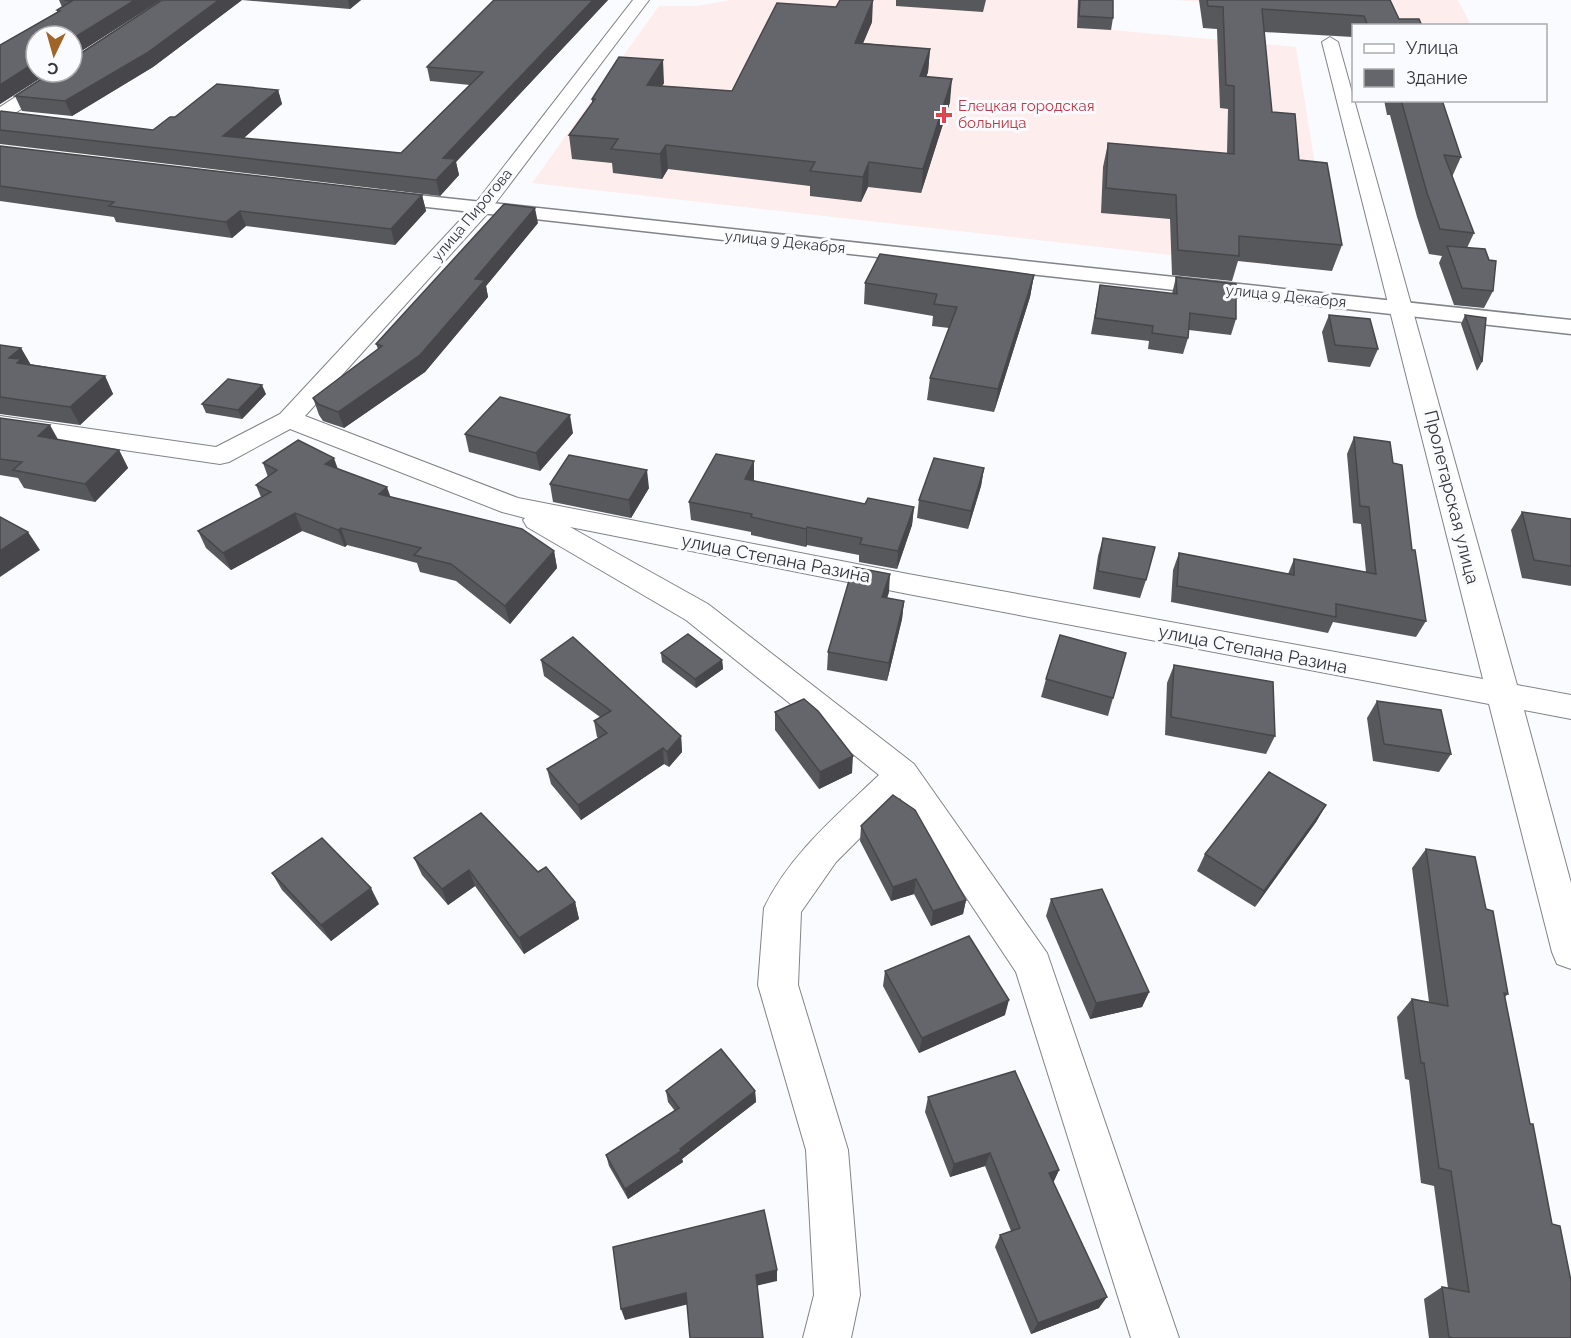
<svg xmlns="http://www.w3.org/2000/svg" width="1571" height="1338" viewBox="0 0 1571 1338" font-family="Raleway,sans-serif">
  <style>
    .medical { fill: #fdedec }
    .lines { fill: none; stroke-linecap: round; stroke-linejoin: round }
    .street-casing { stroke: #828388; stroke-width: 2 }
    .secondary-casing { stroke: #828388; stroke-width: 3 }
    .street { fill: #fff; fill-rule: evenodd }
    .secondary { fill: #fff; fill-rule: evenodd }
    .wall { fill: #57585c }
    .shaded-wall { fill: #47474b }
    .building { fill: #65666b; stroke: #47474b; stroke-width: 1.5 }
    .health-dot { fill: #e0444e; stroke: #fafbff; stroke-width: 2 }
    .labels { text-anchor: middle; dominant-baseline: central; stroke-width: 6; stroke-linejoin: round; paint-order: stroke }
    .far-health-label { font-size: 15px; fill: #be3a42; stroke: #fafbff; text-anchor: start }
    .far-street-label { font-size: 15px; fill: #363638; stroke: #fafbff }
    .street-label { font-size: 18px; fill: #363638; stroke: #fafbff }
  </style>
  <rect width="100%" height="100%" fill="#fafbff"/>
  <g class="medical">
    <path d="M 731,0 L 1111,0 L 1112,30 L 1296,47 L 1332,271 L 1171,255 L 532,183 L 659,6 L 696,6 Z"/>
    <path d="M 1174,0 L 1458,0 L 1471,25 L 1354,26 L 1353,37 L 1203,28 L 1200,2 Z"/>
  </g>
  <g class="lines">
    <g class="street-casing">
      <g id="street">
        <path d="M 633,0 L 649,0 L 488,213 L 305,416 L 518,498 L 908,574 L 1483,679 L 1322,42 L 1330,37 L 1338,42 L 1517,685 L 1571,695 L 1571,719 L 1524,710 L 1571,883 L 1571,969 L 1557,964 L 1552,952 L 1489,704 L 908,594 L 570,527 L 708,604 L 914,764 L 1047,953 L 1179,1338 L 1131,1338 L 1016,972 L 900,798 L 836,862 L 801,912 L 798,985 L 848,1150 L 860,1295 L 851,1338 L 803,1338 L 814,1295 L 806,1150 L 758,985 L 764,908 C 790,854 837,815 879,775 L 686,620 L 527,527 L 523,520 L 525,518 L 502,512 L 290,429 L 229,462 L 220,464 L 0,432 L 0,416 L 216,447 L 280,414 L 474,205 Z"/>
        <path d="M 72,68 L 75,72 L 72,76 L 6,119 L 0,120 L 0,107 L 54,72 L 72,72 Z"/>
      </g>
    </g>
    <g class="secondary-casing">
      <path id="secondary" d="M 380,191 L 1571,320 L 1571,334 L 373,201 L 369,197 L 373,193 Z"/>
    </g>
    <use href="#street" class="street"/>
    <use href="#secondary" class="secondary"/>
  </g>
  <g class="wall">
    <path d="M 59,0 L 161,0 L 72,57 L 36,36 L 36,72 L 50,72 L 0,104 L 0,45 L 57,12 L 57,10 L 62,7 Z"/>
    <path d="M 242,0 L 153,67 L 72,116 L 22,111 L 15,96 Z"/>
    <path d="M 242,0 L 361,0 L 350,9 Z"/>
    <path d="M 493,0 L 608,0 L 456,162 L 459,175 L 440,196 L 0,144 L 0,112 L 153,130 L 175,117 L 278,90 L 282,104 L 244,138 L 401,153 L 470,85 L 430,81 L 427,67 L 494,0 Z"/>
    <path d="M 896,0 L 986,0 L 983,12 L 896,6 Z"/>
    <path d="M 1078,0 L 1113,0 L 1113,18 L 1111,30 L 1077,28 Z"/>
    <path d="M 1199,0 L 1390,0 L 1399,19 L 1422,26 L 1353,26 L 1353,37 L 1264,32 L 1272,112 L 1299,160 L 1342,245 L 1332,271 L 1238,261 L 1232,281 L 1172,275 L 1170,219 L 1101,213 L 1103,167 L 1108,143 L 1227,154 L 1228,109 L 1220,108 L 1217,29 L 1203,28 Z"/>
    <path d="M 872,22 L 863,43 L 930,49 L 928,72 L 926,77 L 950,102 L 921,193 L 868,187 L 861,202 L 810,196 L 810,186 L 668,169 L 662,179 L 613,173 L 612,163 L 572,159 L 569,135 L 592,103 L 592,99 L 664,83 L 662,86 L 732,91 Z"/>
    <path d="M 1384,100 L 1442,100 L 1461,157 L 1452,177 L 1474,233 L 1467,248 L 1493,291 L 1484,308 L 1454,305 L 1439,263 L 1442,256 L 1429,254 L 1417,217 L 1390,115 L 1387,115 Z"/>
    <path d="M 0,146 L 422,195 L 426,211 L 395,245 L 246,226 L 232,238 L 116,222 L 114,217 L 0,201 Z"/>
    <path d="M 538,223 L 486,286 L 488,297 L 425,372 L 344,428 L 323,421 L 319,415 L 313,398 L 378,349 L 376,344 Z"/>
    <path d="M 1034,275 L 1030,297 L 994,412 L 927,400 L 930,378 L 949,328 L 932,326 L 933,316 L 864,304 L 865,283 Z"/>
    <path d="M 1176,277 L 1236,319 L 1231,335 L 1189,330 L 1188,338 L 1183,354 L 1148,349 L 1149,341 L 1091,334 L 1100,285 L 1172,294 Z"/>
    <path d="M 1329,315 L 1378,349 L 1370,367 L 1328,362 L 1322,332 Z"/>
    <path d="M 1465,315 L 1482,362 L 1477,371 L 1461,324 Z"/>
    <path d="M 0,345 L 21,348 L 30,364 L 105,376 L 113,394 L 80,425 L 0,414 Z"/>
    <path d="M 266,394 L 242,419 L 206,413 L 202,404 Z"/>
    <path d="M 0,418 L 59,440 L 119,450 L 128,468 L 95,502 L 24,488 L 18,478 L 0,475 Z"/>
    <path d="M 573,433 L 540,471 L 469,452 L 465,434 Z"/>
    <path d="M 1354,437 L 1393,463 L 1412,550 L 1426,621 L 1416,637 L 1333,622 L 1328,633 L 1171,602 L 1173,570 L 1179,553 L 1288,574 L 1294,559 L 1366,572 L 1361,524 L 1353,523 L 1347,454 Z"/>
    <path d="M 754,461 L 754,479 L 753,481 L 865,504 L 914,507 L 912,525 L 897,569 L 859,562 L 859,555 L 807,545 L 806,547 L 751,535 L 751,532 L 691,520 L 689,502 Z"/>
    <path d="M 263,463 L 338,469 L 391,497 L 554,551 L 557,568 L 510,624 L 456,581 L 420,572 L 417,563 L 347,545 L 345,547 L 302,531 L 231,570 L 206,548 L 198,531 L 261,497 L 256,485 L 268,477 Z"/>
    <path d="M 984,468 L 981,486 L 968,529 L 917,518 L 919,500 Z"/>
    <path d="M 550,484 L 649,488 L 631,518 L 553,502 Z"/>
    <path d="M 1522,512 L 1571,519 L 1571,586 L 1522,578 L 1511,530 Z"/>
    <path d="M 1103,538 L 1146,580 L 1140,598 L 1093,589 L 1098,556 Z"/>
    <path d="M 889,592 L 887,598 L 904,601 L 902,619 L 887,681 L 827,670 L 828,652 Z"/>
    <path d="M 661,653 L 722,660 L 723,669 L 696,688 L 662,662 Z"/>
    <path d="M 541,660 L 681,736 L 682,752 L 669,767 L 664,764 L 581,820 L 551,784 L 547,769 L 599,738 L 597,737 L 594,721 L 600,717 L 544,676 Z"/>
    <path d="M 1174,665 L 1275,736 L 1266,754 L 1165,735 L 1167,683 Z"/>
    <path d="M 1046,679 L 1113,698 L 1108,716 L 1041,697 Z"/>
    <path d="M 1377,701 L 1451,754 L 1439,772 L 1373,761 L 1367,718 Z"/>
    <path d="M 775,712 L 852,773 L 819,789 L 775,730 Z"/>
    <path d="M 1326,805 L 1316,822 L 1255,907 L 1197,871 L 1205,854 Z"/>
    <path d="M 861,826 L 966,900 L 963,914 L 931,926 L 914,894 L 891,901 L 860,841 Z"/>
    <path d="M 1426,849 L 1486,909 L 1508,994 L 1505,997 L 1571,1338 L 1429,1338 L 1424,1299 L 1442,1287 L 1448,1288 L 1434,1186 L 1421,1183 L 1409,1080 L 1405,1079 L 1397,1017 L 1412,999 L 1429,1002 L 1412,868 Z"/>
    <path d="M 414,858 L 538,872 L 575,902 L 579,919 L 524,954 L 475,886 L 448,905 L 422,875 Z"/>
    <path d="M 272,873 L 379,904 L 331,941 L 282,890 Z"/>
    <path d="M 1051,899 L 1149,992 L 1142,1007 L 1090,1019 L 1046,916 Z"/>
    <path d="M 885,971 L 1005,1015 L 919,1053 L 883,986 Z"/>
    <path d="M 666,1091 L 755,1091 L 756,1102 L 682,1159 L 683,1162 L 628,1199 L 609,1166 L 606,1155 L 675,1111 L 668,1102 Z"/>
    <path d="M 928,1097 L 1059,1170 L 1053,1183 L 1099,1308 L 1031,1334 L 995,1247 L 1000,1235 L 1011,1231 L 985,1166 L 950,1177 L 925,1112 Z"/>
  </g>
  <g class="shaded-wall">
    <path d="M 135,0 L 161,0 L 72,57 L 72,39 Z"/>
    <path d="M 219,0 L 242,0 L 153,67 L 72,116 L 65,101 Z"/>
    <path d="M 348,0 L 361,0 L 350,9 Z"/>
    <path d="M 593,0 L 608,0 L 456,162 L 459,175 L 440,196 L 436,180 L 443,158 Z"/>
    <path d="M 873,0 L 872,22 L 854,65 L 855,43 Z"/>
    <path d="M 930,49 L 928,72 L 918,100 L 920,76 Z"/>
    <path d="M 663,60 L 664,83 L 649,108 L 647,85 Z"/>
    <path d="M 36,62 L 36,72 L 50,72 L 0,104 L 0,85 Z"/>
    <path d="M 952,79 L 950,102 L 921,193 L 923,169 Z"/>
    <path d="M 278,90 L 282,104 L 229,151 L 223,136 Z"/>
    <path d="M 666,145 L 668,169 L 662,179 L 660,154 Z"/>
    <path d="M 869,162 L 868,187 L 861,202 L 863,177 Z"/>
    <path d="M 422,195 L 426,211 L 395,245 L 391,229 Z"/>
    <path d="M 535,208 L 538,223 L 486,286 L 488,297 L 425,372 L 344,428 L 338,412 L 475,279 Z"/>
    <path d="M 240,211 L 246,226 L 232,238 L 226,222 Z"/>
    <path d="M 1034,275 L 1030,297 L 994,412 L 998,389 Z"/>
    <path d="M 21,348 L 31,365 L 26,369 L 9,358 Z"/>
    <path d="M 105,376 L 113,394 L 80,425 L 70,407 Z"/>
    <path d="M 262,385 L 266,394 L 242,419 L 238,410 Z"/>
    <path d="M 570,415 L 573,433 L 540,471 L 536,453 Z"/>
    <path d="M 50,425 L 60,443 L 38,436 Z"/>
    <path d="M 119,450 L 128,468 L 95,502 L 85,484 Z"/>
    <path d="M 334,458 L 340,475 L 325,464 Z"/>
    <path d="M 754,461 L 754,479 L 745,497 L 745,479 Z"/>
    <path d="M 984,468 L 981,486 L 968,529 L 971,511 Z"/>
    <path d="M 647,470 L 649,488 L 631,518 L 629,500 Z"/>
    <path d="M 387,487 L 393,504 L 379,494 Z"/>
    <path d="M 914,507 L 912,525 L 897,569 L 898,551 Z"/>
    <path d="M 295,513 L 302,531 L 231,570 L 223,553 Z"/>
    <path d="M 807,527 L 807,545 L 806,547 L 806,529 Z"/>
    <path d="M 341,528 L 347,545 L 345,547 L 338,530 Z"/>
    <path d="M 28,532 L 40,550 L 0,577 L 0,551 Z"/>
    <path d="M 554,551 L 557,568 L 510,624 L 505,606 Z"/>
    <path d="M 890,574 L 889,592 L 881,615 L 882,597 Z"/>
    <path d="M 904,601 L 902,619 L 887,681 L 889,663 Z"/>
    <path d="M 722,660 L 723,669 L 696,688 L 695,679 Z"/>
    <path d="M 681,736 L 682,752 L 669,767 L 667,752 Z"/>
    <path d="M 663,748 L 664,764 L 581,820 L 578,805 Z"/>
    <path d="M 853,756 L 852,773 L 819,789 L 820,772 Z"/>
    <path d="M 1326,805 L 1316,822 L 1255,907 L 1264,891 Z"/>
    <path d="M 469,870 L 475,886 L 448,905 L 442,889 Z"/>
    <path d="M 916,879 L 914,894 L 891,901 L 893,887 Z"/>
    <path d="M 371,888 L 379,904 L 331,941 L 321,925 Z"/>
    <path d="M 966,900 L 963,914 L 931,926 L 933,911 Z"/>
    <path d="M 575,902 L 579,919 L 524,954 L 519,938 Z"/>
    <path d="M 1149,992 L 1142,1007 L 1090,1019 L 1096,1003 Z"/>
    <path d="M 1009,1000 L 1005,1015 L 919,1053 L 922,1038 Z"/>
    <path d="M 755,1091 L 756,1102 L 682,1159 L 683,1162 L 628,1199 L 625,1189 L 680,1149 Z"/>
    <path d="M 990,1153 L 985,1166 L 950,1177 L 954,1164 Z"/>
    <path d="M 1059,1170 L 1053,1183 L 1049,1173 Z"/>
    <path d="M 777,1270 L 777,1281 L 756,1286 L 756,1275 Z"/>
    <path d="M 686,1293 L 689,1304 L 625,1320 L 621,1309 Z"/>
    <path d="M 1107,1297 L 1099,1308 L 1031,1334 L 1038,1323 Z"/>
  </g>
  <g class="building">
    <path d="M 64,0 L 135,0 L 72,39 L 72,36 L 36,36 L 36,62 L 0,85 L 0,45 L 60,11 L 57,10 L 72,1 Z"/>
    <path d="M 162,0 L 219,0 L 147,53 L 65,101 L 15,96 L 52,72 L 72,72 L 72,59 Z"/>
    <path d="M 494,0 L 593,0 L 443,158 L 456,159 L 436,180 L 0,130 L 0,112 L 1,111 L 153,130 L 170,117 L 175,117 L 217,84 L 278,90 L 223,136 L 401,153 L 483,72 L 427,67 Z"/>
    <path d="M 840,0 L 873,0 L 855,43 L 930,49 L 920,76 L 952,79 L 923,169 L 869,162 L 863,177 L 810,171 L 815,162 L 666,145 L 660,154 L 611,149 L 618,139 L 569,135 L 595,99 L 592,99 L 619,57 L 663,60 L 647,85 L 732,91 L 777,3 L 836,7 Z"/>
    <path d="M 1080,0 L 1113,0 L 1113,18 L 1079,16 Z"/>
    <path d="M 1207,0 L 1390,0 L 1399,19 L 1419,19 L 1422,26 L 1368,26 L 1364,16 L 1262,9 L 1272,112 L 1295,114 L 1299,160 L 1327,163 L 1342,245 L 1239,236 L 1239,256 L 1178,250 L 1176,195 L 1106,188 L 1108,143 L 1234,154 L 1234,86 L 1226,85 L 1223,7 L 1208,6 Z"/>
    <path d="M 1401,100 L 1442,100 L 1461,157 L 1444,155 L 1474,233 L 1440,229 L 1427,193 Z"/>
    <path d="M 0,146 L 422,195 L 391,229 L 240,211 L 226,222 L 109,206 L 114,202 L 0,186 Z"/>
    <path d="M 504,204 L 535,208 L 475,279 L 485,280 L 420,355 L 338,412 L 318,404 L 313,398 L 382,346 L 376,344 Z"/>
    <path d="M 1447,246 L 1485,249 L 1489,260 L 1496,261 L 1493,291 L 1462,288 Z"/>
    <path d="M 880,254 L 1034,275 L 998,389 L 930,378 L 957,307 L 934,304 L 937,294 L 865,283 Z"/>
    <path d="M 1176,277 L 1236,284 L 1236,319 L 1190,313 L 1188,338 L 1152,333 L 1153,326 L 1095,318 L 1100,285 L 1177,294 Z"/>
    <path d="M 1329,315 L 1370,319 L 1378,349 L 1335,345 Z"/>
    <path d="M 1465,315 L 1486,318 L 1482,362 Z"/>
    <path d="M 0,345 L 21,348 L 9,358 L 21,359 L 17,363 L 105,376 L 70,407 L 0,397 Z"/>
    <path d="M 228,379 L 262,385 L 238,410 L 202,404 Z"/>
    <path d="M 500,397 L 570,415 L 536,453 L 465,434 Z"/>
    <path d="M 0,418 L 50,425 L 38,436 L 119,450 L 85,484 L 13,470 L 22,462 L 0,459 Z"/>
    <path d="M 1354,437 L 1390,442 L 1393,463 L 1402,465 L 1412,550 L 1415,550 L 1426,621 L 1336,604 L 1336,617 L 1177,586 L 1179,553 L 1294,575 L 1294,559 L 1376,574 L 1369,507 L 1360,506 Z"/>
    <path d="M 298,440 L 334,458 L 325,464 L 387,487 L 379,494 L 522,529 L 554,551 L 505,606 L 451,564 L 414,555 L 421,548 L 341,528 L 338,530 L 295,513 L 223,553 L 198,531 L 271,492 L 256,485 L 277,470 L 263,463 Z"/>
    <path d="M 716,454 L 754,461 L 745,479 L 865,504 L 868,498 L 914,507 L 898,551 L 860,544 L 862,538 L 807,527 L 806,529 L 751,517 L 752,514 L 689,502 Z"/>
    <path d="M 569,455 L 647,470 L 629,500 L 550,484 Z"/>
    <path d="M 934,458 L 984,468 L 971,511 L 919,500 Z"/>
    <path d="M 1522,512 L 1571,519 L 1571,566 L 1534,560 Z"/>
    <path d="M 0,517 L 28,532 L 0,551 Z"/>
    <path d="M 1103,538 L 1155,547 L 1146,580 L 1098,571 Z"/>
    <path d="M 853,567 L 890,574 L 882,597 L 904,601 L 889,663 L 828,652 Z"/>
    <path d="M 688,634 L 722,660 L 695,679 L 661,653 Z"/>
    <path d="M 1060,635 L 1126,653 L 1113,698 L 1046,679 Z"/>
    <path d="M 573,637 L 681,736 L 667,752 L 663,748 L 578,805 L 547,769 L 607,733 L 594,721 L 611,711 L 541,660 Z"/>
    <path d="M 1174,665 L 1273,682 L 1275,736 L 1171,717 Z"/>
    <path d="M 804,699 L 818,711 L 853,756 L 820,772 L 775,712 Z"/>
    <path d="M 1377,701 L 1441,710 L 1451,754 L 1384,744 Z"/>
    <path d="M 1269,772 L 1326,805 L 1264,891 L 1205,854 Z"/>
    <path d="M 893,795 L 915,810 L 966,900 L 933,911 L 916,879 L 893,887 L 861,826 Z"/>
    <path d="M 481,813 L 538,872 L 546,867 L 575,902 L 519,938 L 469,870 L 442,889 L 414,858 Z"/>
    <path d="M 322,838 L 371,888 L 321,925 L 272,873 Z"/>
    <path d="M 1426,849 L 1475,857 L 1486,909 L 1493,911 L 1508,994 L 1504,993 L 1530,1124 L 1533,1124 L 1552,1224 L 1560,1226 L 1571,1281 L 1571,1338 L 1453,1338 L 1449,1337 L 1442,1287 L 1469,1292 L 1451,1171 L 1439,1168 L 1424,1063 L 1421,1063 L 1412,999 L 1448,1006 Z"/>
    <path d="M 1102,889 L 1149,992 L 1096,1003 L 1051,899 Z"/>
    <path d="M 969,936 L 1009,1000 L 922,1038 L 885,971 Z"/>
    <path d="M 721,1049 L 755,1091 L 680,1149 L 681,1151 L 625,1189 L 606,1155 L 679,1108 L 666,1091 Z"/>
    <path d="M 1015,1071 L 1059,1170 L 1049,1173 L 1107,1297 L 1038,1323 L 1000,1235 L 1020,1228 L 990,1153 L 954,1164 L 928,1097 Z"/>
    <path d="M 764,1210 L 777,1270 L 756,1275 L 763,1338 L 690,1338 L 686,1293 L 621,1309 L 613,1247 Z"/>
  </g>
  <path class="health-dot" d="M941 106h6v6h6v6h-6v6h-6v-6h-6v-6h6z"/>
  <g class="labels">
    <g class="far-health-label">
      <text x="958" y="106">Елецкая городская<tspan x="958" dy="17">больница</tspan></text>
    </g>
    <g class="far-street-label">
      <text transform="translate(472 215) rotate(-50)">улица Пирогова</text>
      <text transform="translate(785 242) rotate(6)">улица 9 Декабря</text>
      <text transform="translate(1286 296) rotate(6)">улица 9 Декабря</text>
    </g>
    <g class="street-label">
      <text transform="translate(1452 497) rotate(76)">Пролетарская улица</text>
      <text transform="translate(776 558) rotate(11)">улица Степана Разина</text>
      <text transform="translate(1253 649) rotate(11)">улица Степана Разина</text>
    </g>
  </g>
  <rect x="1352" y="24" width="195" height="78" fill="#fafbff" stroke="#acacaf" stroke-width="1.5"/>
  <rect x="1364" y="44" width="30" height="9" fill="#ffffff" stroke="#acacaf" stroke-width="1.5"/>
  <text x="1406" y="54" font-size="18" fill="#363638">Улица</text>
  <rect x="1364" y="69" width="30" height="18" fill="#65666b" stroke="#acacaf" stroke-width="1.5"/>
  <text x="1406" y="84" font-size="18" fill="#363638">Здание</text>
  <g transform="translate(54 54) rotate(185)"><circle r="28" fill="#fafbff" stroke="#acacaf" stroke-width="1.5"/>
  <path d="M0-4.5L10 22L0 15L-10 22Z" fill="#a06526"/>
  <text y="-9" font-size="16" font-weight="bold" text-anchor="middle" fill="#363638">С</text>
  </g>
</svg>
